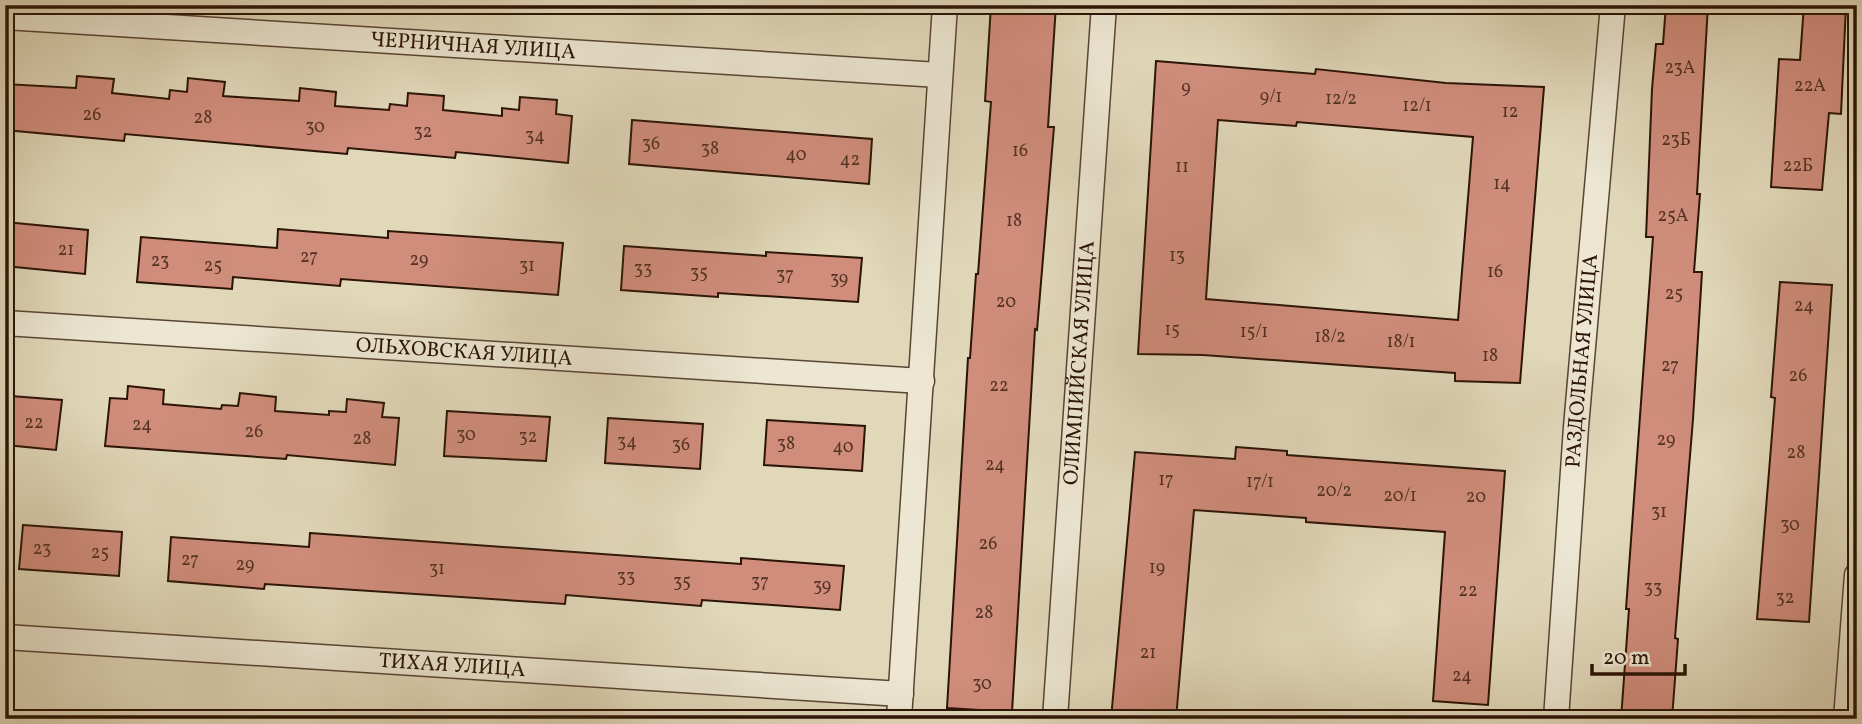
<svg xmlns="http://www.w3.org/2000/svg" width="1862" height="724" viewBox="0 0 1862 724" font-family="Vollkorn,serif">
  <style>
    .building { fill: #d08d7c; stroke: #2b1406; stroke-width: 2; fill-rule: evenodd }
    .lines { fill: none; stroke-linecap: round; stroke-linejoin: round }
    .street-casing { stroke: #584533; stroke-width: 27 }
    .street { stroke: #ece6d2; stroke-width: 24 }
    .labels { text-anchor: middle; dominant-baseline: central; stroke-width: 5; stroke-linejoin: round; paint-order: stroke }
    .number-label { font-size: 18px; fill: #543224 }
    .street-label { font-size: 21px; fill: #2b1406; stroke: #ece6d2 }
  </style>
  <rect width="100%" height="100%" fill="#e1d8ba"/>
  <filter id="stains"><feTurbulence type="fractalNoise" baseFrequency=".00286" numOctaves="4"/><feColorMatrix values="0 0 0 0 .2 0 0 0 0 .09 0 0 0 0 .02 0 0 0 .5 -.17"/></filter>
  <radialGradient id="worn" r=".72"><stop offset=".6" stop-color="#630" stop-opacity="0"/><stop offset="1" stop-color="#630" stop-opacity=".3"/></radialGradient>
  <g class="building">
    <path d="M 991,5 L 1056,5 L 1048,127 L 1054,127 L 1037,330 L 1035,329 L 1012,712 L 947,708 L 968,358 L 970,358 L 976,274 L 978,274 L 991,102 L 985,101 Z"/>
    <path d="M 1666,5 L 1708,5 L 1697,194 L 1700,194 L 1694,272 L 1702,272 L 1693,419 L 1675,638 L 1678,639 L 1672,719 L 1621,719 L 1629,609 L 1626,609 L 1653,237 L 1646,237 L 1652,89 L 1656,44 L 1663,44 Z"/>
    <path d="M 1804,5 L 1846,5 L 1841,114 L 1829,113 L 1822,190 L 1771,187 L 1779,59 L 1800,60 Z"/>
    <path d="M 1156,61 L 1315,74 L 1316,69 L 1446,83 L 1544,87 L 1520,383 L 1455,381 L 1455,373 L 1356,366 L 1203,355 L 1138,354 ZM 1218,120 L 1296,126 L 1297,122 L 1473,137 L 1458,320 L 1206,299 Z"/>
    <path d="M 77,76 L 114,79 L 112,93 L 169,99 L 170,90 L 187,92 L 188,78 L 225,82 L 223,96 L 299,101 L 300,88 L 336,92 L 335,106 L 389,110 L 390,104 L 407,106 L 408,93 L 444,96 L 443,110 L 502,116 L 502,108 L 519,110 L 520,97 L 557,100 L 556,114 L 572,116 L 568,163 L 456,152 L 455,158 L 348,148 L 347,154 L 125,134 L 124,141 L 5,130 L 5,84 L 76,88 Z"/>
    <path d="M 632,120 L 872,139 L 869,184 L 629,164 Z"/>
    <path d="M 5,222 L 88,230 L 85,274 L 5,266 Z"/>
    <path d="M 278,229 L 388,238 L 388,231 L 563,243 L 558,295 L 341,279 L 340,286 L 233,277 L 232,289 L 137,282 L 141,237 L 277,248 Z"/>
    <path d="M 624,246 L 766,256 L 766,252 L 862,258 L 858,302 L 718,293 L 718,297 L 621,290 Z"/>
    <path d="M 1780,282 L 1832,285 L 1809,622 L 1757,619 L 1775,398 L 1771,397 Z"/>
    <path d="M 128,386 L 164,390 L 163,404 L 221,409 L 222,405 L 238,406 L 240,393 L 276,397 L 275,411 L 329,415 L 329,411 L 346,412 L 347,399 L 384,403 L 382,417 L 399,418 L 395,465 L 287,455 L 286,459 L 105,446 L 110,398 L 127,399 Z"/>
    <path d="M 11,396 L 62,400 L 56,450 L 6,445 Z"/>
    <path d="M 447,411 L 550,417 L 546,461 L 444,456 Z"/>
    <path d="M 608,418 L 703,424 L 700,469 L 605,463 Z"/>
    <path d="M 767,420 L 865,426 L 862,471 L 764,465 Z"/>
    <path d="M 1236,447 L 1287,451 L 1287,455 L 1505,471 L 1488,705 L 1433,701 L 1445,532 L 1306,522 L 1306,518 L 1194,510 L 1176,719 L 1111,719 L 1135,452 L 1235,459 Z"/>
    <path d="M 23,525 L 122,532 L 119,576 L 19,569 Z"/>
    <path d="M 310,533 L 741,564 L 741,558 L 844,566 L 840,610 L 702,600 L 701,606 L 566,595 L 565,604 L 265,584 L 264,589 L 168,581 L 171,537 L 309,547 Z"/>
  </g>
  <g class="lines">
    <g class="street-casing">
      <g id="street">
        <path id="s1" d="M 5,17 L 939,75"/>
        <path id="s2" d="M 5,323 L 922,381"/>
        <path id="s3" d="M 5,637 L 901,694"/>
        <path d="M 899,719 L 945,5"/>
        <path id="s4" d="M 1055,719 L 1104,5"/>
        <path id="s5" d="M 1556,719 L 1576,427 L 1613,5"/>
        <path d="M 1846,719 L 1857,575"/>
      </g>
    </g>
    <use href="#street" class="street"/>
  </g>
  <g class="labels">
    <g class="number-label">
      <text x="1680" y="68">23А</text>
      <text x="1810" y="86">22А</text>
      <text x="1186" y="88">9</text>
      <text x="1271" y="97">9/1</text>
      <text x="1341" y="99">12/2</text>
      <text x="1417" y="106">12/1</text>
      <text x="1510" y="112">12</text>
      <text x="92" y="115">26</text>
      <text x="203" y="118">28</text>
      <text x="315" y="127">30</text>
      <text x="423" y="132">32</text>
      <text x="535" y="136">34</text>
      <text x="1676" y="140">23Б</text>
      <text x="651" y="144">36</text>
      <text x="710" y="149">38</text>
      <text x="1020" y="151">16</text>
      <text x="796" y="155">40</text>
      <text x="850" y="160">42</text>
      <text x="1798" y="166">22Б</text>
      <text x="1182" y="167">11</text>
      <text x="1502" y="184">14</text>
      <text x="1673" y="216">25А</text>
      <text x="1014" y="221">18</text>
      <text x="66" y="250">21</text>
      <text x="1177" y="256">13</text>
      <text x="309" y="257">27</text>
      <text x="419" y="260">29</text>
      <text x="160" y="261">23</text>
      <text x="213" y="266">25</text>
      <text x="527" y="266">31</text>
      <text x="643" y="269">33</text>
      <text x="1495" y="272">16</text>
      <text x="699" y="273">35</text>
      <text x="785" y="275">37</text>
      <text x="839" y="279">39</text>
      <text x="1674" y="294">25</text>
      <text x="1006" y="302">20</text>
      <text x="1804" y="306">24</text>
      <text x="1172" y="330">15</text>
      <text x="1254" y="332">15/1</text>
      <text x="1330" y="337">18/2</text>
      <text x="1401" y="342">18/1</text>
      <text x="1490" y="356">18</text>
      <text x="1670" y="366">27</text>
      <text x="1798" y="376">26</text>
      <text x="999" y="386">22</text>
      <text x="34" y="423">22</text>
      <text x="142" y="425">24</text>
      <text x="254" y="432">26</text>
      <text x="466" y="435">30</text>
      <text x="528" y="437">32</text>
      <text x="362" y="439">28</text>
      <text x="1666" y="440">29</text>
      <text x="627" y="442">34</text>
      <text x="786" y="444">38</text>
      <text x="681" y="445">36</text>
      <text x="843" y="447">40</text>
      <text x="1796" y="453">28</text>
      <text x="995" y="465">24</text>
      <text x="1166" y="480">17</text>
      <text x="1260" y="482">17/1</text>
      <text x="1334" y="491">20/2</text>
      <text x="1400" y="496">20/1</text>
      <text x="1476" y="497">20</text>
      <text x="1659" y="512">31</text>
      <text x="1790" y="525">30</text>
      <text x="988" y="544">26</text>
      <text x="42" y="549">23</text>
      <text x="100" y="553">25</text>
      <text x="190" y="560">27</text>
      <text x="245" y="565">29</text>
      <text x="1157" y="568">19</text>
      <text x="437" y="569">31</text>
      <text x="626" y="577">33</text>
      <text x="682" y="582">35</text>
      <text x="760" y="582">37</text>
      <text x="822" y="586">39</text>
      <text x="1653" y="588">33</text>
      <text x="1468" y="591">22</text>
      <text x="1785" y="598">32</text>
      <text x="984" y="613">28</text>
      <text x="1148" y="653">21</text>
      <text x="1462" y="676">24</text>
      <text x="982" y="684">30</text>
    </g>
    <g class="street-label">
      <text stroke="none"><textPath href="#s1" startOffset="469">ЧЕРНИЧНАЯ УЛИЦА</textPath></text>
      <text stroke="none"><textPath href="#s2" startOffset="460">ОЛЬХОВСКАЯ УЛИЦА</textPath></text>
      <text stroke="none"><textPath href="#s4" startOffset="357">ОЛИМПИЙСКАЯ УЛИЦА</textPath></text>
      <text stroke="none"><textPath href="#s5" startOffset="359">РАЗДОЛЬНАЯ УЛИЦА</textPath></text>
      <text stroke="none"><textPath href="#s3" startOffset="448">ТИХАЯ УЛИЦА</textPath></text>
    </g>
  </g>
  <rect width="1862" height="724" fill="none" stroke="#e1d8ba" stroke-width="28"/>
  <rect x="7" y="7" width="1848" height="710" fill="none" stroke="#2b1406" stroke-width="3.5"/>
  <rect x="14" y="14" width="1834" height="696" fill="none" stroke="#2b1406" stroke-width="2"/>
  <path d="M1592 664v10h93v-10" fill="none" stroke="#2b1406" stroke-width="3.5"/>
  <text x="1603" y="664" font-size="21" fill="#2b1406" stroke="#ece6d2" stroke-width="5" paint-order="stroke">20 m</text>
  <rect width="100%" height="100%" filter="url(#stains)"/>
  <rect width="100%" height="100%" fill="url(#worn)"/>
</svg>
